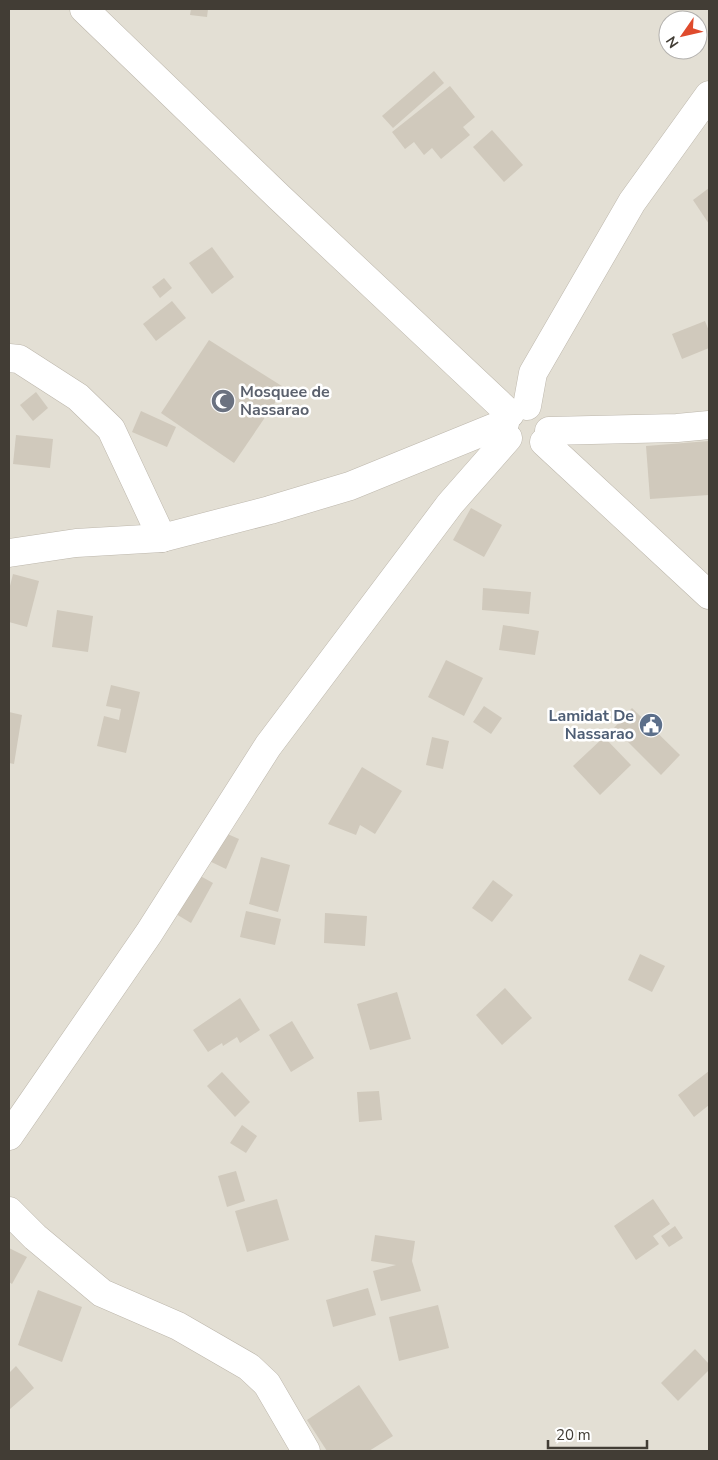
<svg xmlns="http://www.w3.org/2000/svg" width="718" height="1460" viewBox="0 0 718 1460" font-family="'Nunito Sans',sans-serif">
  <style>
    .residential { fill: #e3dfd4; fill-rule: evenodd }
    .building { fill: #d0c9bc }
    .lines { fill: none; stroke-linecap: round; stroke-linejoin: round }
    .minor-casing { stroke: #bdb7ac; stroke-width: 29 }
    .minor { stroke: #fff; stroke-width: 28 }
    .labels { text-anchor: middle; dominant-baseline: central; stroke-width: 5; stroke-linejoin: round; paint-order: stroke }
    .worship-label { font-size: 16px; font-weight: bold; fill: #5b616d; stroke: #fff; text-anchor: start }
    .service-label { font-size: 16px; font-weight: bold; fill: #4e5e75; stroke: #fff; text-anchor: end }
  </style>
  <rect width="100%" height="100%" fill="#f0ede5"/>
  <path class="residential" d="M 9,9 L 709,9 L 709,1451 L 9,1451 ZM 668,20 L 698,20 L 698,50 L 668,50 Z"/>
  <g class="building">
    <path d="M 191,9 L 208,9 L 207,17 L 190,15 Z"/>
    <path d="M 434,71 L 444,83 L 393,128 L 382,116 Z"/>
    <path d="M 450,86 L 475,117 L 463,127 L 470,135 L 441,159 L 432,148 L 424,155 L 414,142 L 405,149 L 392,132 Z"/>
    <path d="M 492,130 L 523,165 L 504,182 L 473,147 Z"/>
    <path d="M 709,188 L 709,224 L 693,200 Z"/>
    <path d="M 212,247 L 234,277 L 212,294 L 189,263 Z"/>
    <path d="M 164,278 L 172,288 L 160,298 L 152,287 Z"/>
    <path d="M 172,301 L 186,318 L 156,341 L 143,324 Z"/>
    <path d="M 705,321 L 709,331 L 709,348 L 682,359 L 672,334 Z"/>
    <path d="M 209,340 L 285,388 L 234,463 L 161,413 Z"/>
    <path d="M 36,392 L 48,408 L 33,421 L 20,405 Z"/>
    <path d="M 141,411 L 176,427 L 167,447 L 132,432 Z"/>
    <path d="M 16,435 L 53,439 L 50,468 L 13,464 Z"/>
    <path d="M 709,441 L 709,495 L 650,499 L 646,446 Z"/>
    <path d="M 471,508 L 502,525 L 484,557 L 453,540 Z"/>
    <path d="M 13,574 L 39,581 L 27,627 L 9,622 L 9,590 Z"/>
    <path d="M 483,588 L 531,592 L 529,614 L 482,610 Z"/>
    <path d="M 57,610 L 93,616 L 88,652 L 52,647 Z"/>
    <path d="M 503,625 L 539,631 L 535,655 L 499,650 Z"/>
    <path d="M 446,660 L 483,678 L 464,716 L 428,697 Z"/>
    <path d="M 111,685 L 140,692 L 126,753 L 97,746 L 104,716 L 119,720 L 121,709 L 106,706 Z"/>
    <path d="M 484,706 L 502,718 L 491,734 L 473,722 Z"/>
    <path d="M 632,708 L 680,755 L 661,775 L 614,728 Z"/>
    <path d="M 9,712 L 22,715 L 14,764 L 9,763 Z"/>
    <path d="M 432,737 L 449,741 L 443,769 L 426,765 Z"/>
    <path d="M 604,737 L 631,765 L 600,795 L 573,766 Z"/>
    <path d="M 362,767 L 402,791 L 375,834 L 360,825 L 356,835 L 328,824 Z"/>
    <path d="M 216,829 L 239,839 L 226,869 L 203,858 Z"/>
    <path d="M 261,857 L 290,865 L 278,912 L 249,904 Z"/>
    <path d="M 193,872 L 213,883 L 191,923 L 171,911 Z"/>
    <path d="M 493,880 L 513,895 L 492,922 L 472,908 Z"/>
    <path d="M 246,911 L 281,919 L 275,945 L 240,937 Z"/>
    <path d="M 325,913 L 367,916 L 365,946 L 324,943 Z"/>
    <path d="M 640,954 L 665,966 L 652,992 L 628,980 Z"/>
    <path d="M 505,988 L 532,1018 L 502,1045 L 476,1015 Z"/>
    <path d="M 397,992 L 411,1039 L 370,1050 L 357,1004 Z"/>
    <path d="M 240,998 L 260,1030 L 240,1043 L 237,1037 L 223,1046 L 222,1043 L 208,1052 L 193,1030 Z"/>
    <path d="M 292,1021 L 314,1058 L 291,1072 L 269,1035 Z"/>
    <path d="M 709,1071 L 709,1105 L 694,1117 L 678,1095 Z"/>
    <path d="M 222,1072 L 250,1102 L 235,1117 L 207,1086 Z"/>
    <path d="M 379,1091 L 382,1120 L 359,1122 L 357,1092 Z"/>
    <path d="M 242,1125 L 257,1136 L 246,1153 L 230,1143 Z"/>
    <path d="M 236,1171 L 245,1201 L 227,1207 L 218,1176 Z"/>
    <path d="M 277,1199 L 289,1240 L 247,1252 L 235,1211 Z"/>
    <path d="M 653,1199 L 670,1224 L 653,1236 L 659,1244 L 636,1260 L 614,1226 Z"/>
    <path d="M 675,1226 L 683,1238 L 669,1247 L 661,1236 Z"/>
    <path d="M 375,1235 L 415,1241 L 412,1261 L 421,1291 L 381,1301 L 373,1271 L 396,1265 L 371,1261 Z"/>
    <path d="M 9,1248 L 27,1257 L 12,1284 L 9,1282 Z"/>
    <path d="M 368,1288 L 376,1315 L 333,1327 L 326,1300 Z"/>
    <path d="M 38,1290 L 82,1307 L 62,1362 L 18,1345 Z"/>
    <path d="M 438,1305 L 449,1348 L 399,1361 L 389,1317 Z"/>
    <path d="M 695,1349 L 709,1364 L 709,1370 L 678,1401 L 661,1383 Z"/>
    <path d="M 16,1366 L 34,1388 L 10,1409 L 9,1373 Z"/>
    <path d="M 359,1385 L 393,1436 L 369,1451 L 327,1451 L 307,1420 Z"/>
  </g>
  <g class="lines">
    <g class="minor-casing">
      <g id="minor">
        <path d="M 84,9 L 279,197 L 510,414"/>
        <path d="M 9,358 L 19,359 L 78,397 L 111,429 L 162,538"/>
        <path d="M 527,406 L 533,373 L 632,202 L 709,95"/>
        <path d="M 549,431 L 677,428 L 709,425"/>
        <path d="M 544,442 L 709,595"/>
        <path d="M 9,553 L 76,543 L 162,538 L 270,510 L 350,486 L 505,423"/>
        <path d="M 9,1136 L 149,933 L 268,746 L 450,504 L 508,438"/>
        <path d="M 9,1211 L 35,1237 L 102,1293 L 178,1326 L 249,1367 L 267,1384 L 306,1451"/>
      </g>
    </g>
    <use href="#minor" class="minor"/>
  </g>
  <defs>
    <g id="mosque-disc" transform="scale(1.25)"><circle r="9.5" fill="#6b7280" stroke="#fff"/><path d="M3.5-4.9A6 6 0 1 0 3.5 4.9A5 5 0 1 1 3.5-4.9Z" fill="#fff"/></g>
    <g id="civic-disc" transform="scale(1.25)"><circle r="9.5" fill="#5c6f8a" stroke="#fff"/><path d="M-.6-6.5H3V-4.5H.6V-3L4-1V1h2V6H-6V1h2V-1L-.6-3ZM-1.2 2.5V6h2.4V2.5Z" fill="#fff"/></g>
  </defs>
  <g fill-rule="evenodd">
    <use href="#mosque-disc" x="223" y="401"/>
    <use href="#civic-disc" x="651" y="725"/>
  </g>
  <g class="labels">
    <g class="worship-label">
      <text x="240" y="392">Mosquee de<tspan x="240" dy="18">Nassarao</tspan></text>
    </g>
    <g class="service-label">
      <text x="634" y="716">Lamidat De<tspan x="634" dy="18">Nassarao</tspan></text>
    </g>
  </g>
  <rect width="718" height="1460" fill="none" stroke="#423d35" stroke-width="20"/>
  <g transform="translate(683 35) rotate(236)"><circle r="24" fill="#ffffff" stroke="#b3b1ae"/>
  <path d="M0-4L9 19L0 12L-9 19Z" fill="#df4b2d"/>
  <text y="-8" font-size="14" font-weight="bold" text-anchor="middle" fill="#423d35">N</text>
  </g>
  <path d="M548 1440v8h99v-8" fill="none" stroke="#423d35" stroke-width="2.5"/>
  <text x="556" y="1440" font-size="15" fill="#423d35" stroke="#ffffff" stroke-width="4" paint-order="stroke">20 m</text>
</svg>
